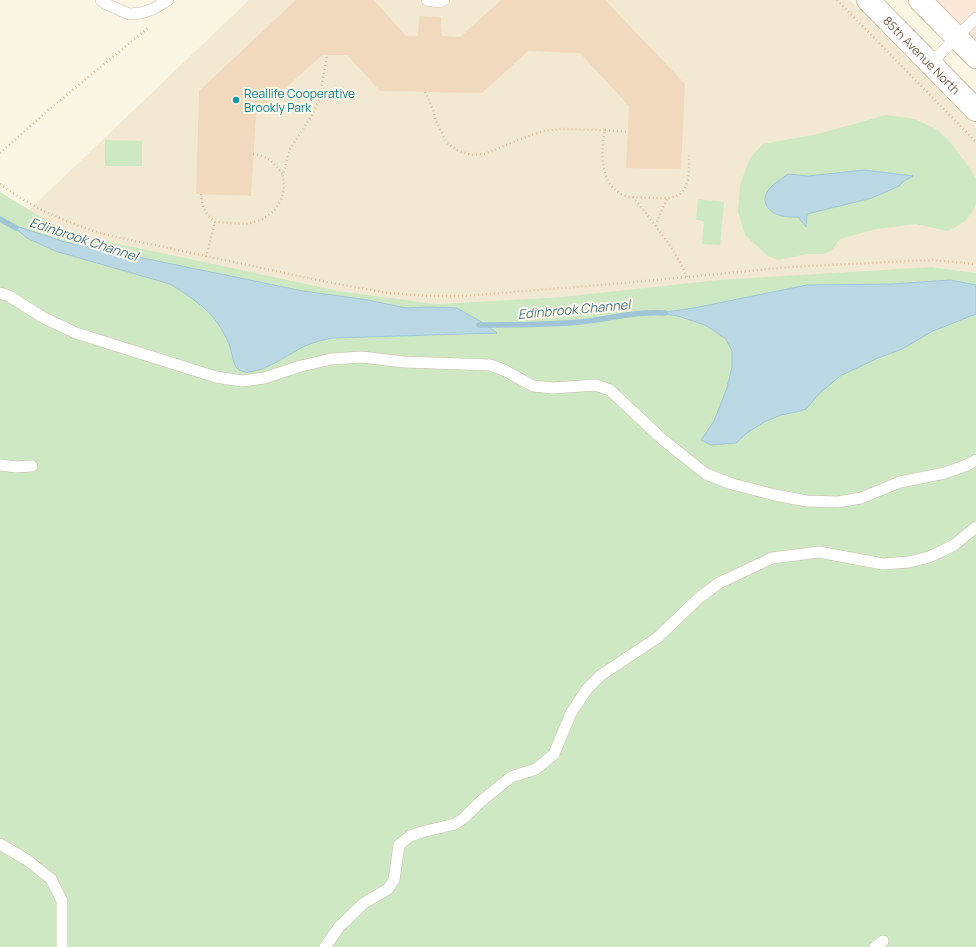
<svg xmlns="http://www.w3.org/2000/svg" width="976" height="947" viewBox="0 0 976 947" font-family="Manrope,sans-serif">
  <style>
    .residential { fill: #f3e9d3 }
    .commercial { fill: #fbe8d8 }
    .green { fill: #cde8c3; fill-rule: evenodd }
    .water { fill: #b9d8e4; stroke: #a0c5d6 }
    .lines { fill: none; stroke-linecap: round; stroke-linejoin: round }
    .stream { stroke: #a0c5d6; stroke-width: 5.5 }
    .building { fill: #f0d9bd }
    .lane-casing { stroke: #cdbfab; stroke-width: 12 }
    .secondary-casing { stroke: #cfc0a9; stroke-width: 24 }
    .path { stroke: #d5bca0; stroke-width: 2.5; stroke-dasharray: 1 3; stroke-linecap: butt }
    .lane { stroke: #fff; stroke-width: 11 }
    .secondary { stroke: #fff; stroke-width: 22 }
    .culture-dot { fill: #0f9aa8; stroke: #fef9ea; stroke-width: 1.5 }
    .labels { text-anchor: middle; dominant-baseline: central; stroke-width: 4; stroke-linejoin: round; paint-order: stroke }
    .street-label { font-size: 12px; fill: #735f4b; stroke: #fef9ea }
    .culture-label { font-size: 12px; fill: #0d838f; stroke: #fef9ea; text-anchor: start }
    .water-label { font-size: 13px; font-style: italic; fill: #48778c; stroke: #fef9ea }
  </style>
  <rect width="100%" height="100%" fill="#fbf6e4"/>
  <path class="residential" d="M 249,0 L 850,0 L 976,128 L 976,273 L 932,267 L 562,297 L 436,304 L 340,291 L 101,240 L 54,225 L 29,210 Z"/>
  <path class="commercial" d="M 934,0 L 976,0 L 976,43 Z"/>
  <g class="green">
    <path d="M 886,115 L 915,119 L 938,130 L 950,142 L 965,162 L 976,178 L 976,203 L 973,211 L 965,221 L 954,228 L 947,231 L 916,224 L 876,229 L 840,239 L 831,251 L 823,254 L 807,254 L 778,260 L 768,256 L 745,235 L 738,212 L 740,185 L 750,158 L 763,144 L 818,134 ZM 864,170 L 912,176 L 904,181 L 899,186 L 891,189 L 855,201 L 807,214 L 805,226 L 798,217 C 781,217 774,218 765,203 L 788,174 L 808,176 Z"/>
    <path d="M 105,140 L 142,141 L 142,166 L 105,166 Z"/>
    <path d="M 0,192 L 54,225 L 101,240 L 340,291 L 436,304 L 562,297 L 718,280 L 932,267 L 976,273 L 976,947 L 0,947 Z"/>
    <path d="M 698,199 L 724,202 L 720,245 L 702,244 L 704,221 L 696,220 Z"/>
  </g>
  <g class="water">
    <path d="M 864,170 L 913,176 L 904,181 L 899,186 L 872,198 L 807,214 L 806,227 L 798,217 C 793,217 786,217 782,216 C 765,212 759,198 772,186 C 777,181 783,178 788,174 L 808,176 Z"/>
    <path d="M 10,224 L 65,242 L 303,291 L 368,300 L 406,308 L 428,307 L 457,308 L 485,324 L 497,333 L 332,338 C 323,340 314,342 305,346 C 288,354 270,369 250,372 C 246,373 239,371 236,367 C 232,361 232,350 229,344 C 216,313 197,301 170,284 L 55,251 L 27,238 Z"/>
    <path d="M 950,280 L 976,285 L 976,314 L 933,331 L 902,349 L 878,358 L 840,376 L 819,394 L 806,409 L 796,412 L 781,415 L 764,422 L 747,433 L 736,443 L 711,445 L 701,440 L 714,421 L 727,388 L 732,367 L 732,351 L 726,339 L 705,325 L 678,316 L 658,313 L 694,308 L 807,285 L 892,284 Z"/>
  </g>
  <g class="lines">
    <g class="stream">
      <path d="M 0,219 L 16,228"/>
      <path d="M 479,325 C 513,325 546,325 580,322 C 608,319 637,311 665,313"/>
    </g>
  </g>
  <path class="building" d="M 296,0 L 374,0 L 406,36 L 418,36 L 419,16 L 441,17 L 442,36 L 460,37 L 501,0 L 605,0 L 685,84 L 681,169 L 626,168 L 629,106 L 580,53 L 528,51 L 482,93 L 380,91 L 347,55 L 322,55 L 256,115 L 251,196 L 196,194 L 199,91 Z"/>
  <g class="lines">
    <g class="lane-casing">
      <g id="lane">
        <path d="M 101,0 L 106,4 L 129,14 L 141,13 L 153,9 L 168,0"/>
        <path d="M 427,0 L 440,2 L 444,0"/>
        <path d="M 930,64 L 976,18"/>
        <path d="M 0,293 L 9,296 L 44,318 L 76,333 L 216,377 L 242,381 L 264,378 L 301,366 L 331,359 L 362,357 L 404,362 L 490,365 L 504,370 L 533,386 L 553,388 L 596,385 L 610,390 L 662,439 L 706,474 L 732,484 L 775,495 L 807,501 L 838,502 L 861,498 L 900,482 L 945,473 L 967,465 L 976,460"/>
        <path d="M 0,465 L 16,467 L 32,466"/>
        <path d="M 0,844 L 27,860 L 51,879 L 62,901 L 62,947"/>
        <path d="M 325,947 L 339,927 L 364,903 L 388,889 L 394,880 L 399,845 L 410,836 L 422,832 L 455,824 L 464,818 L 480,802 L 511,777 L 536,769 L 554,754 L 571,713 L 587,689 L 601,675 L 657,638 L 700,597 L 719,583 L 772,558 L 819,552 L 883,564 L 909,562 L 929,557 L 942,551 L 954,545 L 976,527"/>
        <path d="M 875,947 L 883,941"/>
      </g>
    </g>
    <g class="secondary-casing">
      <g id="secondary">
        <path id="s1" d="M 868,0 L 976,110"/>
        <path d="M 920,0 L 976,57"/>
      </g>
    </g>
    <g class="path">
      <path d="M 837,0 L 976,142"/>
      <path d="M 425,92 L 434,112 L 435,119 L 447,143 L 457,150 L 471,155 L 485,154 L 518,140 L 543,131 L 560,129 L 605,130 C 601,151 599,182 621,194 C 630,199 645,197 655,198 C 664,198 677,199 683,191 C 690,182 689,166 689,155"/>
      <path d="M 605,130 L 627,132"/>
      <path d="M 0,153 L 52,107 L 148,28"/>
      <path d="M 253,154 C 271,157 273,162 283,175"/>
      <path d="M 0,184 C 34,209 67,223 107,235 L 332,283 L 388,293 L 428,296 L 463,296 L 625,283 L 790,267 L 910,261 L 933,260 L 976,264"/>
      <path d="M 201,194 C 202,207 205,214 215,222 L 248,224 L 263,219 L 274,211 L 281,200 L 284,190 L 283,175 L 290,149 L 313,114 L 319,100 L 327,55"/>
      <path d="M 633,197 C 653,223 674,247 687,277"/>
      <path d="M 656,226 L 661,211 L 668,198"/>
      <path d="M 206,257 L 215,222"/>
    </g>
    <use href="#lane" class="lane"/>
    <use href="#secondary" class="secondary"/>
  </g>
  <circle class="culture-dot" cx="236" cy="100" r="4"/>
  <g class="labels">
    <g class="street-label">
      <text stroke="none"><textPath href="#s1" startOffset="77">85th Avenue North</textPath></text>
    </g>
    <g class="culture-label">
      <text x="244" y="93">Reallife Cooperative<tspan x="244" dy="14">Brookly Park</tspan></text>
    </g>
    <g class="water-label">
      <text transform="translate(84 239) rotate(18)">Edinbrook Channel</text>
      <text transform="translate(574 309) rotate(-5)">Edinbrook Channel</text>
    </g>
  </g>
</svg>
